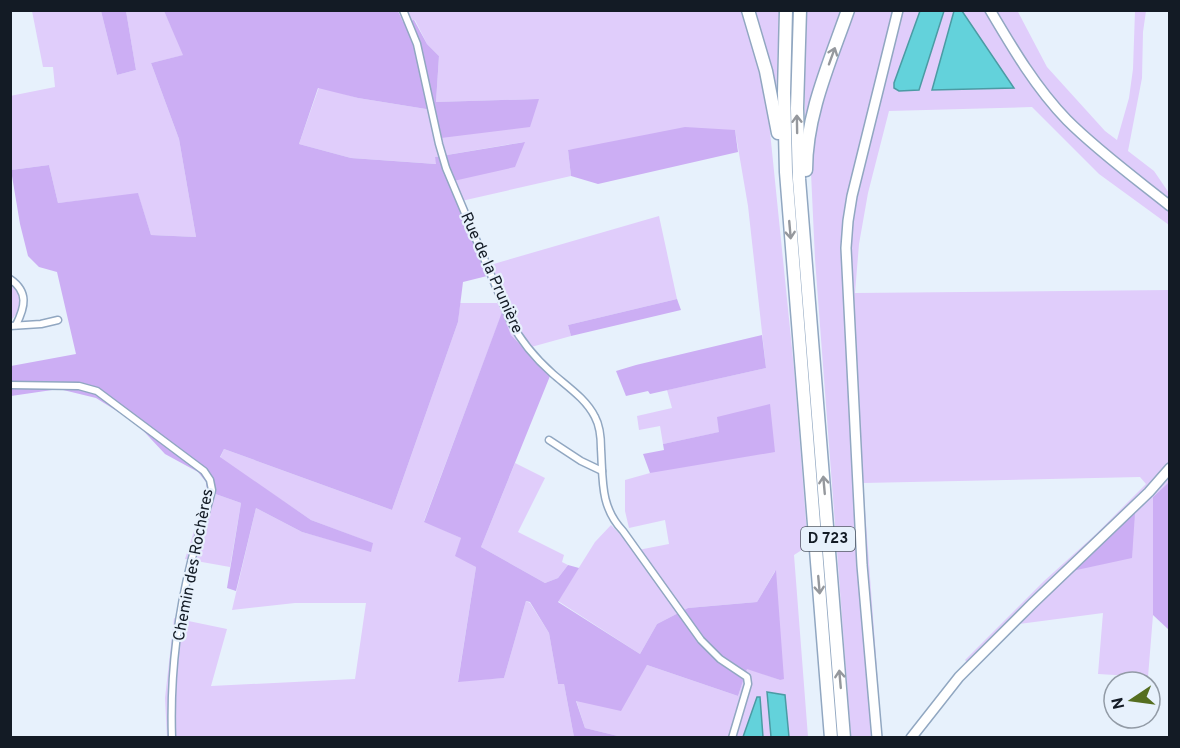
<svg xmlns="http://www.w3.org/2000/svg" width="1180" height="748" viewBox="0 0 1180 748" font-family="Overpass,sans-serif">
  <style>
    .green { fill: #e0cdfb }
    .forest { fill: #ccaef4 }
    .water { fill: #63d2db; stroke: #4b9ba4; stroke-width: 1.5 }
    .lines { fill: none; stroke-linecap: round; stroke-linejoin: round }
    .street-casing { stroke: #91a7c1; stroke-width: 9 }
    .secondary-casing { stroke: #91a7c1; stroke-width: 12 }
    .highway-casing { stroke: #91a7c1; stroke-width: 15 }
    .street { stroke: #fff; stroke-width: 6 }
    .secondary { stroke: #fff; stroke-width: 9 }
    .highway { stroke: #fff; stroke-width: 12 }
    .oneway { stroke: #95989d }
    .labels { text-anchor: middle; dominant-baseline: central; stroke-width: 4.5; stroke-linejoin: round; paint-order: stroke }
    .shield { fill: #e7f1fc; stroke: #535b66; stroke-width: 1.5 }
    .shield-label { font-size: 15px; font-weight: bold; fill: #131b25 }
    .street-label { font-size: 16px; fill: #131b25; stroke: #e7f1fc }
  </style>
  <rect width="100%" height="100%" fill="#e7f1fc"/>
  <g class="green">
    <path d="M 1017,10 L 1047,67 L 1105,131 L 1117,140 L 1129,98 L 1133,69 L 1135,11 L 1146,11 L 1143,32 L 1142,78 L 1128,151 L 1154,171 L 1169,193 L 1169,225 L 1099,174 L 1032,107 L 889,111 L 868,193 L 859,244 L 855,293 L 1169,290 L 1169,482 L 1153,497 L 1153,615 L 1148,677 L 1098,674 L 1103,613 L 1019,624 L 974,670 L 965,660 L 1044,581 L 1096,534 L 1146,484 L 1140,477 L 863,483 L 882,737 L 851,737 L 815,259 L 811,173 L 815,130 L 805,126 L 805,40 L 807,11 Z"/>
    <path d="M 32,11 L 101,11 L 117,75 L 136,70 L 126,11 L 164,11 L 184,55 L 151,63 L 179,139 L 196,237 L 151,235 L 138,194 L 58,203 L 49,165 L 11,170 L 10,96 L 55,87 L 53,67 L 43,67 Z"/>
    <path d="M 398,11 L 779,11 L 776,99 L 768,112 L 794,368 L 808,546 L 794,555 L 808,737 L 622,737 L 585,728 L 576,700 L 647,665 L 738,696 L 747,668 L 780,680 L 775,571 L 757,602 L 688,608 L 657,624 L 640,654 L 558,601 L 595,542 L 611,525 L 623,537 L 633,551 L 669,544 L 665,520 L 629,528 L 625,511 L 625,480 L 650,473 L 720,432 L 663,444 L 660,426 L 639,430 L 637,416 L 672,408 L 667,390 L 766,368 L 748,206 L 735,130 L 568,150 L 571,176 L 457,202 L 449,182 L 524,142 L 435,157 L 437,164 L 351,158 L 299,144 L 319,87 L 358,98 L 426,109 L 538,99 L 436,102 L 439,56 L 427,44 L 415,20 L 403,22 Z"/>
    <path d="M 659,216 L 677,299 L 568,325 L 571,336 L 524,349 L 511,335 L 502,313 L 424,521 L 461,538 L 476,567 L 458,681 L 504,678 L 526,601 L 530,603 L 549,633 L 558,684 L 564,684 L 574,737 L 167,738 L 165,698 L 174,618 L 227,629 L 211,686 L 355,679 L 366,603 L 295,603 L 232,610 L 256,508 L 302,532 L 371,551 L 372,543 L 311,520 L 220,458 L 224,449 L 392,510 L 458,322 L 460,303 L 498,303 L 483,267 Z"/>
    <path d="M 11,285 C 24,296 23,309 11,320 Z"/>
    <path d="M 515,463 L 545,478 L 518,532 L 564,555 L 562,562 L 568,565 L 558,578 L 545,583 L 481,547 Z"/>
    <path d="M 207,491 L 241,503 L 230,567 L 185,559 Z"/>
  </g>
  <g class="forest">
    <path d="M 101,11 L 126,11 L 136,70 L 117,75 Z"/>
    <path d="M 164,11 L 398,11 L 403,22 L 414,20 L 427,44 L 439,56 L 436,102 L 539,99 L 530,127 L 441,138 L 434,108 L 426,109 L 358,98 L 318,88 L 299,144 L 351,158 L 436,164 L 435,157 L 525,142 L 515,167 L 449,182 L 487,276 L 463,282 L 458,322 L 392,510 L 224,449 L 220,457 L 311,520 L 373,543 L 371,552 L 302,532 L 256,508 L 236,591 L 227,588 L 241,503 L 207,491 L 206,482 L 198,472 L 165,454 L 136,423 L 96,398 L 59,389 L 11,396 L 11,366 L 76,354 L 57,272 L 39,267 L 28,256 L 20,224 L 11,170 L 49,165 L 58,203 L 138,193 L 151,235 L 196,237 L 179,139 L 151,63 L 183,55 Z"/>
    <path d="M 685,127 L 735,130 L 738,152 L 598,184 L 571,176 L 568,150 Z"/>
    <path d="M 677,299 L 681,310 L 571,336 L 568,325 Z"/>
    <path d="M 502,312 L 511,335 L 550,376 L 481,547 L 545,583 L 558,578 L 568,565 L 579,568 L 558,602 L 640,654 L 657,624 L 688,608 L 757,602 L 776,570 L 784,679 L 780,680 L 747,669 L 738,696 L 647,665 L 621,711 L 576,701 L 585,728 L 622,737 L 574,737 L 564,684 L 558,684 L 549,633 L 530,602 L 526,601 L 504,678 L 458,682 L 476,567 L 455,556 L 461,538 L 424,522 Z"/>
    <path d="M 762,335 L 766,368 L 650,394 L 648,391 L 626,396 L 616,371 L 636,365 Z"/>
    <path d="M 770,404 L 775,452 L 650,473 L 643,454 L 664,450 L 663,444 L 719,432 L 717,417 Z"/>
    <path d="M 1169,482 L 1169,630 L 1153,615 L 1153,497 Z"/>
    <path d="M 1135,513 L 1132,558 L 1072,571 Z"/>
  </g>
  <g class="water">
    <path d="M 920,11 L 944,11 L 919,90 L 899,91 L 894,88 L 894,83 Z"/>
    <path d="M 954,11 L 962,11 L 1014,88 L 932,90 Z"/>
    <path d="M 767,692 L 785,695 L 789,737 L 771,737 Z"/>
    <path d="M 757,697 L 760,697 L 763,737 L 743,737 Z"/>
  </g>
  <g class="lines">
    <g class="street-casing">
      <g id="street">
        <path d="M 403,10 L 417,44 L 439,144 L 446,168 L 510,320 C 521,342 535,358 553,374 C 568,387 586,399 595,417 C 600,426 601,439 601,449 C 603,480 600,507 623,531 L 701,640 L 720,659 L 747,677 L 748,684 L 732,738"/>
        <path d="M 10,279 C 29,292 25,307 16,325"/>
        <path d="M 10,326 L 41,324 L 58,320"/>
        <path d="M 10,385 L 79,386 L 97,391 L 204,471 L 210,480 L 212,490 C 206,515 197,538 191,562 C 177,618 170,680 172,738"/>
        <path d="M 549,440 L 581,461 L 602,471"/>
      </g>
    </g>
    <g class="secondary-casing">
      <g id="secondary">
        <path d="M 990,10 C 1013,49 1036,88 1067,120 C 1098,151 1135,178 1170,206"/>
        <path d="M 877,738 L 862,565 L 846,248 L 848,221 L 852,196 L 898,10"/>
        <path d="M 911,738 L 959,677 L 1033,603 L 1149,492 L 1170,468"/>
      </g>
    </g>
    <g class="highway-casing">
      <g id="highway">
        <path d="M 748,10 L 766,71 L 778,133"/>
        <path d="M 786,10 L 784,93 L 786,172 L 831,738"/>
        <path d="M 800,10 L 797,108 L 799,179 L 844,738"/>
        <path d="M 806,170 C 806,114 830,62 848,10"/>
      </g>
    </g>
    <use href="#street" class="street"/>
    <use href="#secondary" class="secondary"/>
    <use href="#highway" class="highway"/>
  </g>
  <defs><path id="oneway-shaft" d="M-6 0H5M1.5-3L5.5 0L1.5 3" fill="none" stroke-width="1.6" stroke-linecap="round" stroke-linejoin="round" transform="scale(1.5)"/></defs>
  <g class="oneway">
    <use href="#oneway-shaft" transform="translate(832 56) rotate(-70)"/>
    <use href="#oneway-shaft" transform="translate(797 124) rotate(-91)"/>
    <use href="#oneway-shaft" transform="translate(790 230) rotate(85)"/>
    <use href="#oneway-shaft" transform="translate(824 485) rotate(-95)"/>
    <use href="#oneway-shaft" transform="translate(819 585) rotate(85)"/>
    <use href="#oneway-shaft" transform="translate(840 679) rotate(-95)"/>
  </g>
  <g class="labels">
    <rect class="shield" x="801" y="527" width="54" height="24" rx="4.5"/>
    <g class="shield-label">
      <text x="828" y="539">D 723</text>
    </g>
    <g class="street-label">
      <text transform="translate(491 273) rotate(66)">Rue de la Prunière</text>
      <text transform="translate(194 565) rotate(-79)">Chemin des Rochères</text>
    </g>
  </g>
  <rect width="1180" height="748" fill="none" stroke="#131b25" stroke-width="24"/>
  <g transform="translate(1132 700) rotate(257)"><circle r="28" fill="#e7f1fc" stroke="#929ba6" stroke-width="1.5"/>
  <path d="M0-4.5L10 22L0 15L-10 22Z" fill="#556e20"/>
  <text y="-9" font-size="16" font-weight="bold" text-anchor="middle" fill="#131b25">N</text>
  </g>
</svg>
